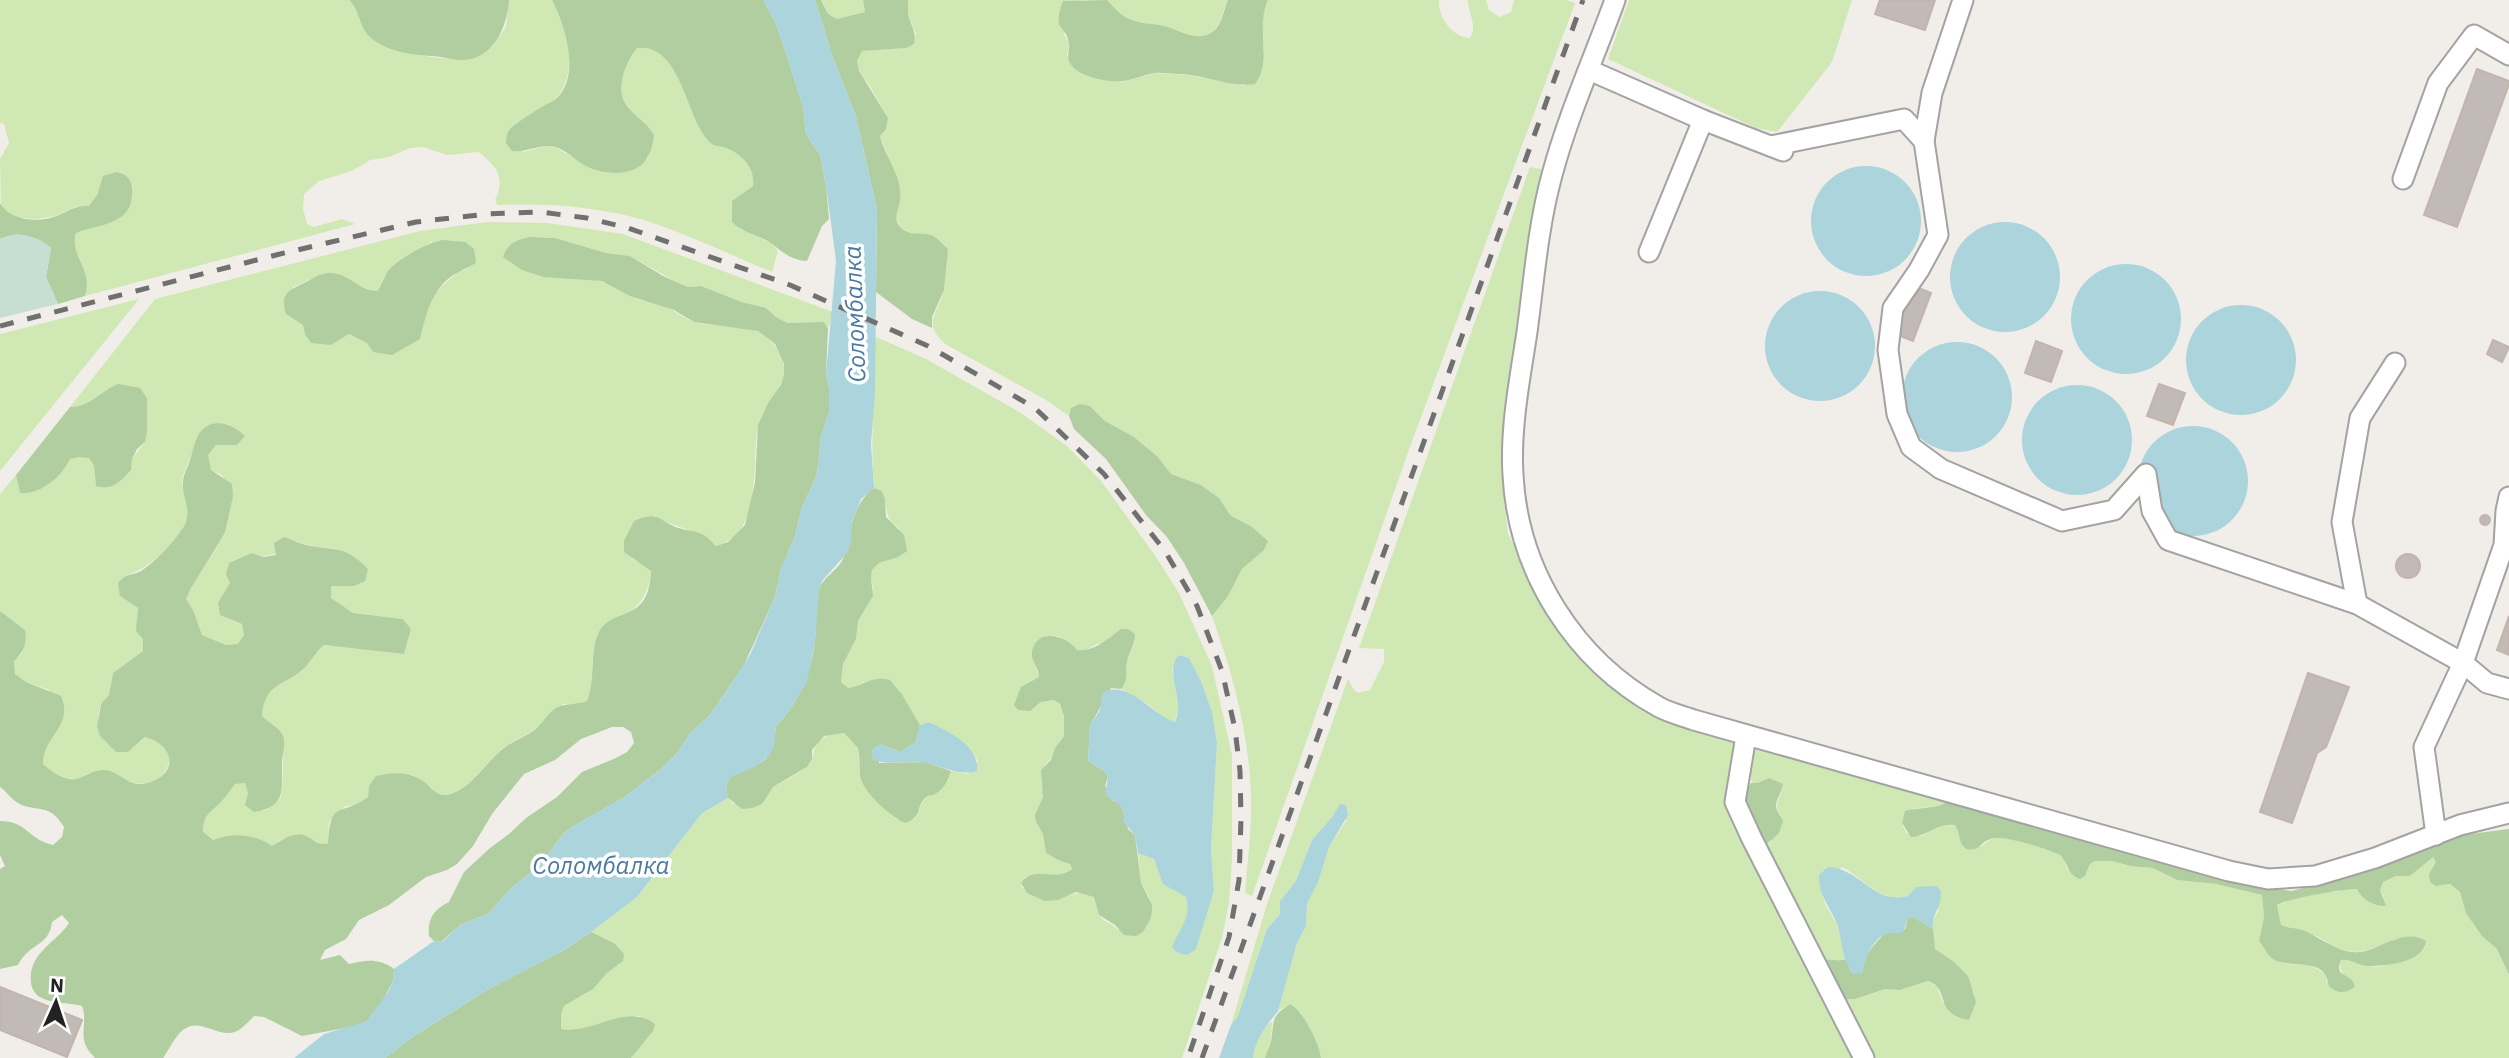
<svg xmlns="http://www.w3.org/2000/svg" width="2509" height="1058" viewBox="0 0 2509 1058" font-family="'IBM Plex Sans',sans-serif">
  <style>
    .grass { fill: #d0e8b3; fill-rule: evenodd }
    .forest { fill: #b1cea0 }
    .wetland { fill: #c7dfd2 }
    .water { fill: #acd4dc }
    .building { fill: #c2bab6; stroke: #c3b5ac; stroke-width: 2 }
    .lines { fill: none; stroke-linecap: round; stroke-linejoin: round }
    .minor-casing { stroke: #a3a3a3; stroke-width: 23 }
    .minor { stroke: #fff; stroke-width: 19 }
    .rail { stroke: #707070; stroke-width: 5; stroke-dasharray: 14 14; stroke-linecap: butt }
    .labels { text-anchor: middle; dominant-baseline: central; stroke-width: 7; stroke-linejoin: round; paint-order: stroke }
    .water-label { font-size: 24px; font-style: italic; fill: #4c799e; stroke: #fff }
  </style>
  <rect width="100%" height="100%" fill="#f1eee9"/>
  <g class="grass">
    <path d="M 0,0 L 349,0 C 359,10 363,26 371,38 L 424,56 L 457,60 L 492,47 L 506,27 L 509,0 L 552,0 C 567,28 579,68 558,96 C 552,105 527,118 516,123 L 523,152 L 546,146 L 556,147 L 585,165 L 606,172 L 616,173 L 628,172 L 648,158 L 654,135 C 647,122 635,117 627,106 C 614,90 626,61 637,47 C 675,43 685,101 699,127 C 701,132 708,142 712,144 C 715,146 719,146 723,147 C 742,153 755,166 753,186 L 732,201 L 740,229 L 771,243 L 778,251 L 772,272 C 731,255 689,235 647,221 C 598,206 547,203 497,205 C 494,194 495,204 498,193 C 504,173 493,164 479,152 L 447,155 L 423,147 L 410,148 L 389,157 L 370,160 L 352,171 L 319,181 L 304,194 L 303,209 L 307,224 L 314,227 L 342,219 L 355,224 L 85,296 C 94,269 69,257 76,233 L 120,218 L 133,186 L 124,173 L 117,172 L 101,183 L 94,201 L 89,206 L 75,207 L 56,216 L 35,219 L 13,217 L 1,207 L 0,159 L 9,143 L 4,124 L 0,123 Z"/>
    <path d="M 821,0 L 863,0 L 865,12 L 837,19 L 828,14 Z"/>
    <path d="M 908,0 L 1078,0 L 1064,34 L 1069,44 L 1067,55 L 1081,72 L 1101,79 L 1122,82 L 1156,73 L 1190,75 L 1245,86 L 1264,50 L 1262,13 L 1268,0 L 1439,0 C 1438,17 1452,37 1470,38 C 1478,25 1468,14 1468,0 L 1486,0 L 1489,10 L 1499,17 L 1511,12 L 1514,0 L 1567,0 L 1575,3 L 1411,444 L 1252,896 L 1245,893 C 1247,868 1250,842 1251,817 C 1253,748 1235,680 1212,616 L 1228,596 L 1242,569 L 1264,550 L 1267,541 L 1251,526 L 1231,516 L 1219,498 L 1201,485 L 1171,474 L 1158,457 L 1134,437 L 1105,421 L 1090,406 L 1071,408 L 1069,416 L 1046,400 L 945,344 C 923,324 936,316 943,293 C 946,283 945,270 947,259 L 902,228 L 896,219 L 888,156 L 880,136 L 886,129 L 888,118 L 871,88 L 859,71 L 857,61 L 861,51 L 906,48 L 916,34 L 908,14 Z"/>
    <path d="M 1107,0 L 1228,0 C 1222,11 1222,26 1211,33 C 1195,42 1180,30 1164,26 C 1152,23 1138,24 1127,18 C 1119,14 1113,6 1107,0 Z"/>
    <path d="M 1629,0 L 1852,0 L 1832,62 L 1777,132 L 1756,128 L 1608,59 Z"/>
    <path d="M 1530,167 L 1541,169 L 1544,177 L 1534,208 L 1504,444 L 1504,501 L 1508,534 L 1518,553 L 1525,575 L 1537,595 L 1604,679 L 1741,741 L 1730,805 L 1742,843 L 1858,1058 L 1321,1058 C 1320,1044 1302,1009 1290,1004 L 1278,1011 L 1297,943 L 1306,926 L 1307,904 L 1318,882 L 1329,847 L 1346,821 L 1341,804 L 1333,816 L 1312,840 L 1296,881 L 1280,901 L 1280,914 L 1267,929 L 1238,1016 L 1231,1025 L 1267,904 L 1348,679 L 1354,690 L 1358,693 L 1370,690 L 1384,662 L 1384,649 L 1359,648 Z"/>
    <path d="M 487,222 L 547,223 L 623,234 L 833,312 L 828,329 L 824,322 L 787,323 L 776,317 L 766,308 L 742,302 L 701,286 L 688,287 L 675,281 L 630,256 L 606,253 L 555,238 L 530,237 L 512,264 C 545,282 567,275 600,281 C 612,283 619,290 629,295 C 640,301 653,302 664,306 C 676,311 685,320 698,323 C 717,327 743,323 761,333 C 772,340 782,353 784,367 C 787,388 764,404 759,424 C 755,437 756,453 755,467 C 752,499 752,535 716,546 C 698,527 679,531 658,517 L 632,559 L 643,564 L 651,571 C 649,605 624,618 598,634 L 593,656 L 591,691 L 587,701 L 575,705 L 563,704 C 554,713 544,723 534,730 C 524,736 514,740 505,747 C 489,759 466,794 445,795 C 433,795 422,781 412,775 L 369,786 L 368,797 L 358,805 L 345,806 L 329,822 L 328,844 L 316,844 L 305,835 L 282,839 L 272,846 C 256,835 231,832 213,840 L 203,833 C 204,814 208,815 220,803 C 225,798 230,790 234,784 L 245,782 L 248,793 L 246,805 L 264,811 C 271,807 278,804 281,796 C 283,793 284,738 282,735 C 279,728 267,721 262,716 C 265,684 281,687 301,671 C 311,663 314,653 324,645 L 404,654 L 411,629 L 403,619 L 353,613 L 330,598 L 331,586 L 354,586 L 368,569 C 338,539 328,554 296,541 C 279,552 273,560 252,553 L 228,564 L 230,583 L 225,594 L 231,620 L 242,624 L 245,635 L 238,644 L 226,645 L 202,635 L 193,610 L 186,599 L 191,588 L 225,534 L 233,497 L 222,475 L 210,470 L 208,455 L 216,445 L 237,445 L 245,435 L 196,442 C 193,453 182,473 182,484 C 183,495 191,504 188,516 C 183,538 147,571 126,575 L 120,596 L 138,608 L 137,631 L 143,639 L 143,651 L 113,673 L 109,695 L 101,704 L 98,715 L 100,736 L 117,752 L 128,752 L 146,737 C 197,749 154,807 115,773 L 89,773 L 78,779 L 65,778 L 53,773 L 43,764 L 43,751 L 50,741 L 49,690 L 26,682 L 15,674 L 14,661 L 22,653 L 25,630 L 0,611 L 0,494 L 16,475 L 20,493 C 39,495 62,477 70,459 L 79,456 L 89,458 L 94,466 L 96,486 C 112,491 120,482 131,470 L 132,459 L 145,442 L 107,389 C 95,400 87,407 70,407 L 155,299 L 420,231 ZM 431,242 L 467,269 L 457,273 L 441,287 L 434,296 L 425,317 L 373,352 L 367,343 L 349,334 L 331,345 L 305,334 L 303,325 L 286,314 L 293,287 L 324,273 L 346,277 L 365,291 L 377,291 L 387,273 Z"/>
    <path d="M 139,299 L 0,471 L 0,334 Z"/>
    <path d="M 874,336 L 926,359 L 1021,413 L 1067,446 L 1101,481 L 1154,554 L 1179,593 L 1212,666 L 1232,755 L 1232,858 L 1229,903 L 1222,938 L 1182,1058 L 631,1058 L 648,1035 L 640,1016 C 613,1014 589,1034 561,1029 L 561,1014 L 564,1006 L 587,993 L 607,973 L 623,961 L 614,943 L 591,932 L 637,897 L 702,813 L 728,798 L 733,804 C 757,794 781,785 803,770 C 823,756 802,736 844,733 L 858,748 L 860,778 L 865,788 L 896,819 L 914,819 C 920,813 919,805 925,799 C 931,792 926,798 934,794 C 942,790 948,779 951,771 L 968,774 L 978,761 C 967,742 948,732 929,722 L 920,725 L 896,686 L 864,682 L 856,687 L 847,688 L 841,682 L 843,664 L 856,639 L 858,621 L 868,605 L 873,587 L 871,578 L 872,570 L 879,563 L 889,560 L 899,528 C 883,519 889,506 882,491 L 874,488 C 870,437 875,387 874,336 ZM 1116,633 L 1135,641 L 1127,662 L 1125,684 L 1121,689 L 1148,704 L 1165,719 L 1175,722 L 1179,705 L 1172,670 L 1180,655 L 1189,658 L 1201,681 L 1212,712 L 1217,743 L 1211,849 L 1214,891 L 1196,949 L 1186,923 L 1188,905 L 1186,897 L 1164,884 L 1154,859 L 1138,853 L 1141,883 L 1149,897 L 1150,920 L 1143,932 L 1118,930 C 1113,923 1102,922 1099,915 C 1097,910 1097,902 1094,897 C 1080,890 1072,894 1058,900 L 1022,888 L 1021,883 L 1025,877 C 1039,875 1062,878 1072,870 L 1070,864 L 1058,860 L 1046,853 L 1043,834 L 1036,822 L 1036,815 L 1043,797 L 1045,765 C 1055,757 1055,745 1064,736 C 1064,723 1067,709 1055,700 L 1041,702 L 1036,707 L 1027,684 L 1039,677 L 1031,653 L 1043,637 L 1058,636 L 1077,650 L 1084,651 L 1097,644 L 1104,643 Z"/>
    <path d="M 1758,747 L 1949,801 L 1944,805 L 1912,809 L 1902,823 L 1906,833 L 1922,836 L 1937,826 L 1955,825 C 1962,833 1957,842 1966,849 L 1982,846 L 1992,838 L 2015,839 L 2060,855 L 2064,858 L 2067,869 L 2085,876 L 2090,864 L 2095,861 L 2112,861 L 2153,868 L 2177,880 L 2216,884 L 2262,895 L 2264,917 L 2259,941 C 2264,947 2267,955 2273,959 C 2289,970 2308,957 2327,976 L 2326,982 L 2345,992 L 2354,986 C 2347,977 2337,972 2341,960 C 2349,958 2354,963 2362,965 C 2382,970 2411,962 2425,947 L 2420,937 L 2395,939 L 2368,950 L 2355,952 L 2336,948 L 2319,937 L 2281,925 L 2277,905 C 2283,901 2319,893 2327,892 C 2335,891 2337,893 2344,888 L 2358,889 C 2363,901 2372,898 2384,897 L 2380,890 L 2383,882 L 2396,876 L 2410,876 L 2433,857 L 2437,862 L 2429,874 L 2436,886 L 2450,884 L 2460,892 L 2471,919 L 2482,936 L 2497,949 L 2509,975 L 2509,1058 L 1873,1058 L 1844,999 L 1855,999 L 1885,989 L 1900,990 L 1928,981 L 1937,987 L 1943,1003 L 1975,996 L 1963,971 L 1935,949 L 1932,922 L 1939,910 L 1912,891 L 1908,896 C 1880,903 1864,879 1842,867 L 1822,891 L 1825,904 L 1837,925 L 1847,959 C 1839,962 1830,959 1822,959 L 1766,845 L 1771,842 L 1780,815 C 1772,804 1782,797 1783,785 L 1752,783 C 1749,771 1749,755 1758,747 Z"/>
    <path d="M 1272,1021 L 1271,1045 L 1265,1058 L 1253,1058 C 1254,1045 1261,1029 1272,1021 Z"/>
  </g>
  <g class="forest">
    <path d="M 349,0 L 509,0 L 509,2 C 506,30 492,62 458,60 C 449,59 440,56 431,56 C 412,55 385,51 370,37 C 359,27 360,10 349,0 Z"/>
    <path d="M 552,0 L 763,0 L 775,21 L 785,50 L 803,107 L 806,134 L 820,155 L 826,185 L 829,219 L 822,226 L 807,261 C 791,260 784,253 772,244 C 760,235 746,235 732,222 L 732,201 L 753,186 C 755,166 741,153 723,147 C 719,146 715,146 712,144 C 708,142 701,132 699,127 C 685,101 675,43 637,48 C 626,61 614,90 627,106 C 635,117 647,122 654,135 C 653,142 652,150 648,156 C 637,179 603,175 584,165 C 575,160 566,150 556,147 C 542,143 526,153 512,151 L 506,143 C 506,142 507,133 508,132 C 512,124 539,109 547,104 C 551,102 554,101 557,98 C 581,74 565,25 552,0 Z"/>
    <path d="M 815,0 L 821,0 L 828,14 L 837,19 L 865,12 L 863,0 L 908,0 C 908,4 908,8 908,13 C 910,25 917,31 914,44 L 906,48 L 862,51 L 857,61 L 859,71 L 888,118 L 886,129 L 880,136 C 885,157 903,177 900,200 C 899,212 890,219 904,230 C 912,236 922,232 931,235 C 937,237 943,245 948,249 L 944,290 L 932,317 L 932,328 L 912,319 L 876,292 L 877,210 L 856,117 L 832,55 Z"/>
    <path d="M 1107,0 C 1113,6 1119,14 1127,18 C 1138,24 1152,23 1164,26 C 1180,30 1195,42 1211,33 C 1222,27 1223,11 1228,0 L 1268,0 C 1255,27 1273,60 1255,84 C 1231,88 1206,75 1181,74 C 1172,74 1163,72 1154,73 C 1143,75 1133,80 1123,81 C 1109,83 1081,77 1072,66 C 1066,59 1069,53 1069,45 C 1067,23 1051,34 1063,1 Z"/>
    <path d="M 117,172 L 124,174 C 131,180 133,185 132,194 C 132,225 98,224 76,233 C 69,257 94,269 85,296 L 58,304 L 46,277 L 51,248 C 34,237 20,230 0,239 L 0,203 C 9,221 39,223 57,216 C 68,211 76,205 89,206 L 97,195 L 103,176 Z"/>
    <path d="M 530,237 L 555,238 L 606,253 L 630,256 L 663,276 L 688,287 L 701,286 L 742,302 L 766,308 L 776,317 L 787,323 L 824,322 L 828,329 L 826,374 L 829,387 L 829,412 L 821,437 L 817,474 L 801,510 L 795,536 L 781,569 L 775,597 L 744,665 L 710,715 L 691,732 L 677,753 L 661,769 L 623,798 L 572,827 L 563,834 L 541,864 L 511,888 L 488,914 L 460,925 L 441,942 L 434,941 L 429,936 C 427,919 434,909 449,902 L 464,872 L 490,848 L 509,834 L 526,818 L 557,797 L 582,772 L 616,758 L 627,752 L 634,743 L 631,732 L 623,727 L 612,727 L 581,739 L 555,760 L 524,774 L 492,814 L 473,846 L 457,864 L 447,870 L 426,877 L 389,905 L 359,920 L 346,939 L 325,950 L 320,960 L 340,955 L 349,964 C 366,960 379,958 394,969 L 393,981 L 382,1002 L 367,1021 L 356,1026 L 302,1036 L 264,1017 L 254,1016 C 249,1021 243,1028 237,1031 C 220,1040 200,1016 183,1030 C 175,1036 169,1050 163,1058 L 95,1058 C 93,1055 89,1052 87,1048 C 79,1035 88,1020 82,1006 C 69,1002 50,1004 38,996 C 34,992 31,987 31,982 C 28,953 56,943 69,923 L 62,915 L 52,922 C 49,947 30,942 18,965 L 0,969 L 0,869 L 5,866 L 0,855 L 0,821 C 29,822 27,839 53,845 L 62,837 L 64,827 C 49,802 37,813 18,803 C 12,800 6,791 0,787 L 0,611 L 25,630 C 27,644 24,651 14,661 L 15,674 L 26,682 L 61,696 C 74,727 43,735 43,764 C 53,773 68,784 82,777 C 88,774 96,770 103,770 C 122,770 128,792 153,781 C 181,769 170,743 145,737 L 128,752 L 116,752 L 100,736 L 97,726 L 101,704 L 109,695 L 113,673 L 143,651 L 143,639 L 136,631 L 138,608 L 120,596 L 118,583 C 129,571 130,577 141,571 C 156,561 173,543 183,528 C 194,510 181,498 183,481 C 184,473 188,467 190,460 C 193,451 195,437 202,430 C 215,417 234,425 245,436 L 237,445 L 216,445 L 208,455 L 211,470 L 232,484 L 233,497 L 225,533 L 191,588 L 186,599 L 193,610 L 202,635 L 226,645 L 238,644 L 244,635 L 242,624 L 220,615 L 218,603 L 230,583 L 226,574 L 229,563 L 252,553 L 264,557 L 276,555 L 274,543 L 284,537 C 293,540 302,545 311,546 C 340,551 345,546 368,569 L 365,581 L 354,586 L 331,586 L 331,598 L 353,613 L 403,619 L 411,629 L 404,654 L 324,645 C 314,653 311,663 301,671 C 281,687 265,684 262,716 C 267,721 279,728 282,734 C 287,743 282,753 282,762 C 281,789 288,807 254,812 L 245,805 L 248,793 L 245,783 L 235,784 C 230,790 225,798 220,803 C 208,815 204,814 203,832 L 213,840 C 232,832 255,834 272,846 C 282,840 294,831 306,836 C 317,841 313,844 328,844 C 331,797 340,818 368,797 L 369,786 L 376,776 C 392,772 408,771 423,781 C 430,786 435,795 445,795 C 467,794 488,760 504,748 C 514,740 528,736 537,728 C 544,721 548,713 556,708 C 565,703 576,705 587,701 C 596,679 589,653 599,632 C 613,606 649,625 651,571 L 624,552 L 624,541 L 634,521 C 641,518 648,515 656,517 C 662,518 666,523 671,525 C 692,535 697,525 716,546 L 728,542 L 745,525 L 755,483 L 758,425 L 768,403 L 781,385 L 784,375 L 784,364 L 775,344 L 758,331 L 694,322 L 674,310 L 630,296 L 602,281 L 544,277 L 522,270 L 503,257 C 508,243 516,240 530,237 Z"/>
    <path d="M 442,240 L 465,242 L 474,249 L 476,263 C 469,267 462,270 455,274 C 432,288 426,314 420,339 L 392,355 L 373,352 L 367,343 L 349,334 L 331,345 L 311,343 L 305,334 L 303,325 L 286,314 C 279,293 290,290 306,282 C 317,276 324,271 337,274 C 354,278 358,290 377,291 C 382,285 384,277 388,271 C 398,259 427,243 442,240 Z"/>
    <path d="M 118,384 L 140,388 L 147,398 L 147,431 L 145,442 L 137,449 L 132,459 L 131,470 C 120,482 112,491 96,486 L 94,466 L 89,458 L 79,457 L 70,459 C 62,477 40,495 20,493 L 16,475 L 70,407 C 91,407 100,391 118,384 Z"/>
    <path d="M 1080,404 L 1090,406 L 1105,421 L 1134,437 L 1158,457 L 1171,474 L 1201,485 L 1219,498 L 1231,516 L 1251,526 L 1268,541 L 1264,550 L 1242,569 L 1228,596 L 1212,616 L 1184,563 L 1167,537 L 1146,515 L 1106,459 L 1074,429 L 1069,416 L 1071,408 Z"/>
    <path d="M 874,488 L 882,491 L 885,499 L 886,517 L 904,535 L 907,551 L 898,557 L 879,563 L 872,570 L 871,578 L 873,596 L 858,621 L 856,639 L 843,664 L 841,682 L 848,688 C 863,686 872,675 890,680 L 901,693 L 920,725 L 916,742 L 900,752 L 880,744 L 879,763 L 925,762 L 951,771 C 948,780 944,789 935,794 C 929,797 931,793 925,798 C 915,808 924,816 905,823 C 891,817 862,791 860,776 C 859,767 860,758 858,748 L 844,733 L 824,736 L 812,750 L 812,759 L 807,767 L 773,787 L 762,804 L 752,808 L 742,809 L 728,798 L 726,788 L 729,778 C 759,759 772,771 776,726 C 799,703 812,672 815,639 C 817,623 815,606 819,590 C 823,576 840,570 844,556 C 850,532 853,503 874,488 Z"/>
    <path d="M 1121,629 L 1128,629 L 1135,634 C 1135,645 1129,652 1127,662 C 1125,673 1129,680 1121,689 L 1111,688 L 1090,726 L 1088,761 L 1103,770 L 1108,777 L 1105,786 L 1112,800 L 1121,804 L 1128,829 L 1135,835 L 1141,883 L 1152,905 L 1152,912 L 1150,920 L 1143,932 L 1136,936 L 1124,935 L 1115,925 L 1099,915 L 1094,897 L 1076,892 L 1058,900 L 1045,901 L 1027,893 L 1021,883 C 1033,864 1056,883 1072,869 L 1070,864 L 1058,860 L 1046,853 L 1043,834 L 1036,822 L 1035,815 L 1043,797 L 1041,770 L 1051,760 L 1055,748 L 1064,736 L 1064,716 L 1060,704 L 1054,700 L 1041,702 L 1030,711 L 1018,710 L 1014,705 L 1021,687 L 1039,677 C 1039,667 1030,661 1032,651 C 1038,627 1066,636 1077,650 C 1094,652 1108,639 1121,629 Z"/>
    <path d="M 1769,778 L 1783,784 C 1782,793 1776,799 1776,806 C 1776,811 1781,816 1783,821 L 1779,833 L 1766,845 C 1754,827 1737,803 1751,783 L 1758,783 Z"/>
    <path d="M 1949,801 L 2018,823 L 2264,887 L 2291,891 L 2341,879 L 2446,840 L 2470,834 L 2509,829 L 2509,975 L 2497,949 L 2482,936 L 2466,913 L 2460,892 L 2450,884 L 2436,886 L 2430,882 L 2429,874 L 2436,862 L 2433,857 L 2410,876 L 2396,876 L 2383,882 L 2380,890 L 2386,906 C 2374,906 2362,900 2357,889 C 2346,888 2286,899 2277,905 L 2281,925 C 2288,928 2295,928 2302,930 C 2323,938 2344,959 2369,950 C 2385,944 2409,929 2426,941 C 2423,963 2386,966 2368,966 C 2358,966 2351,958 2341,960 L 2339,966 L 2340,972 L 2352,980 L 2355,986 C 2347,994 2337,994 2329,986 C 2327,983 2328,979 2326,976 C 2319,959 2285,968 2273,959 C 2267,955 2264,947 2259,941 L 2264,917 L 2262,895 L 2216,884 L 2177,880 L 2153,868 L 2131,866 L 2112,861 L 2095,861 L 2090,864 L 2085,876 L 2080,879 C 2066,874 2069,863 2060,855 C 2047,849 2003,834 1990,839 C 1980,843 1979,852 1966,849 C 1957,842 1961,833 1955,825 C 1934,823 1928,837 1911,837 L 1902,823 L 1905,811 C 1919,807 1938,809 1949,801 Z"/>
    <path d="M 1908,918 L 1915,918 L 1933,929 L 1935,949 L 1954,962 L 1968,976 L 1976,1002 L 1969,1020 C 1932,1013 1952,990 1928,981 L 1900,990 L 1885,989 L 1855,999 L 1844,999 L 1822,959 C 1830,959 1839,962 1847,959 L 1850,970 L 1854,974 L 1873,946 L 1884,934 L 1905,929 Z"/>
    <path d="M 591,932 L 614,943 L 624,954 L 623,961 L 607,973 L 593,989 L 564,1006 L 561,1014 L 561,1029 C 594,1035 625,1002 655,1024 L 653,1031 L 631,1058 L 385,1058 L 414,1036 L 487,990 L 566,949 Z"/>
    <path d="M 1290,1004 C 1302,1009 1320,1044 1321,1058 L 1265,1058 C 1266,1053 1270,1047 1271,1042 C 1275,1020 1269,1018 1290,1004 Z"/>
  </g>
  <path class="wetland" d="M 17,234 C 30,236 41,238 51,248 L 46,277 L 58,304 L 0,318 L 0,239 Z"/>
  <g class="water">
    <path d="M 763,0 L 815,0 L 832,55 L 856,117 L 877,210 L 875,392 L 871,444 L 874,488 L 861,499 L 852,521 L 851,542 L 848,552 L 822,581 L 819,590 L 815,642 L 807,682 L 789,711 L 776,726 L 774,747 L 769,756 L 755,767 L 729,778 L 726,788 L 728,798 L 702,813 L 637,897 L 591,932 L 566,949 L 487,990 L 414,1036 L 385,1058 L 294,1058 L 324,1034 L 367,1021 L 388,992 L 393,981 L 394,969 L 434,941 L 442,942 L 460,925 L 488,914 L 511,888 L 541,864 L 563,834 L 572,827 L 623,798 L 661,769 L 677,753 L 691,732 L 710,715 L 730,686 L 750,655 L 765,620 L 775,597 L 781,569 L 795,536 L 801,510 L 817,474 L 821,437 L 829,412 L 829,387 L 826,374 L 836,261 L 826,185 L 820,155 L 806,134 L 803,107 L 785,50 L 775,21 Z"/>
    <circle cx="1866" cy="221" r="55"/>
    <circle cx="2005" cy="277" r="55"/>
    <circle cx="2126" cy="319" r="55"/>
    <circle cx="1820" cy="346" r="55"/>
    <circle cx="2241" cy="360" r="55"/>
    <circle cx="1957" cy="397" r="55"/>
    <circle cx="2077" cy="440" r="55"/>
    <circle cx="2193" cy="481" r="55"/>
    <path d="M 1179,655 L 1189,658 L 1201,681 L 1212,712 L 1217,743 L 1211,849 L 1214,891 L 1196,949 L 1187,955 L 1178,953 L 1172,947 C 1179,929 1192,918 1186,897 L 1163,884 L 1154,859 L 1138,853 L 1135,835 L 1123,821 C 1126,805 1117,803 1105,795 L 1108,777 L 1103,770 L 1088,761 L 1090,726 L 1100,710 L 1102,693 C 1128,678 1152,715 1175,722 C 1186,698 1163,673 1179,655 Z"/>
    <path d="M 929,722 C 949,732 980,746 977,771 C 959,776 944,767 927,763 C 910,759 888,767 872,759 L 872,749 L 880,744 L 900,752 L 916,742 L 920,725 Z"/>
    <path d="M 1340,804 L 1346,805 L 1348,815 L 1329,847 L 1318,882 L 1307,904 L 1306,926 L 1297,943 L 1278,1011 C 1267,1025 1255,1039 1253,1058 L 1219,1058 L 1231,1025 L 1238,1016 L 1267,929 L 1280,914 L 1280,901 L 1296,881 L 1312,840 L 1333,816 Z"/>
    <path d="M 1828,867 C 1860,868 1873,905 1908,896 L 1916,887 L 1936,886 L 1941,891 C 1942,907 1931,915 1933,929 L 1915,918 L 1908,918 L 1903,932 C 1898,934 1891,932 1886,934 C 1872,939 1864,960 1863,973 L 1854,974 C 1843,964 1842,941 1838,927 C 1832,909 1818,896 1819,875 Z"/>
  </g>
  <g class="building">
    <path d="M 1880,0 L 1935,0 L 1925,30 L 1875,14 Z"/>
    <path d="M 2477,69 L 2509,81 L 2509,84 L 2457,227 L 2424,215 Z"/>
    <path d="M 1914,286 L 1931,293 L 1913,341 L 1895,334 Z"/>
    <path d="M 2493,340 L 2509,347 L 2502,362 L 2487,354 Z"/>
    <path d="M 2036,341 L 2062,351 L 2051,382 L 2025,373 Z"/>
    <path d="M 2159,384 L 2185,393 L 2173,425 L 2147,416 Z"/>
    <circle cx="2485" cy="520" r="5"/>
    <circle cx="2408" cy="566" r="12"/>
    <path d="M 2509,616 L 2509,655 L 2497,650 Z"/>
    <path d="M 2308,673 L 2349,687 L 2326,747 L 2317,753 L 2292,823 L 2260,812 Z"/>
    <path d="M 0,987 L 82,1020 L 67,1057 L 0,1030 Z"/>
  </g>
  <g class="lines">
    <g class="minor-casing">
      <g id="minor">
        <path d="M 1615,0 C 1594,58 1568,115 1552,175 C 1538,226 1534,280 1527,332 C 1520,379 1510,427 1513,475 C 1518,571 1574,660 1659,707 C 1670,713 1683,716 1694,720 L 2229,871 L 2268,879 L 2315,876 L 2375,858 L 2460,825 L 2509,813"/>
        <path d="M 1589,70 L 1703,120 L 1783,151"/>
        <path d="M 1924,141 L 1932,93 L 1963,0"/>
        <path d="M 1771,146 L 1904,119 L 1924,141 L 1938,235 L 1919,270 L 1893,308 L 1888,350 L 1897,414 L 1911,447 L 1941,469 L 2062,521 L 2114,510 L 2146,474 L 2152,511 L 2168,540 L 2357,604 L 2463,663 L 2487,683 L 2509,689"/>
        <path d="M 2403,179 L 2438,83 L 2474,35 L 2509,55"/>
        <path d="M 1649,252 L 1703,120"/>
        <path d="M 2357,604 L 2342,522 L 2360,418 L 2395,363"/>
        <path d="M 1746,736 L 1735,802 L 1752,839 L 1864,1058"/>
        <path d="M 2436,835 L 2424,747 L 2463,663 L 2504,545 L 2506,511 L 2509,497"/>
      </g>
    </g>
    <use href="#minor" class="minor"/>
    <g class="rail">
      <path d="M 0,326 L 276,255 L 416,222 L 487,214 L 540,212 L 587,218 L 628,228 L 790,285 L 928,346 L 1035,408 L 1104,474 L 1165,551 L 1197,606 L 1222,671 L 1235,729 L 1240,771 L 1241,819 L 1239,880 L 1229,937 L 1188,1058"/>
      <path d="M 1202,1058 L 1583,0"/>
    </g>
  </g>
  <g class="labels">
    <g class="water-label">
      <text transform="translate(854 314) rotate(-92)">Соломбалка</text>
      <text x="601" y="865">Соломбалка</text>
    </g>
  </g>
  <g transform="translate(56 1002) rotate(3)" stroke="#ffffff" stroke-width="5" paint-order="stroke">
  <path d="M0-5L12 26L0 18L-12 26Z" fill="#222222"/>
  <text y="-10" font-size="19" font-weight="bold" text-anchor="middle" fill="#222222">N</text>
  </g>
</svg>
